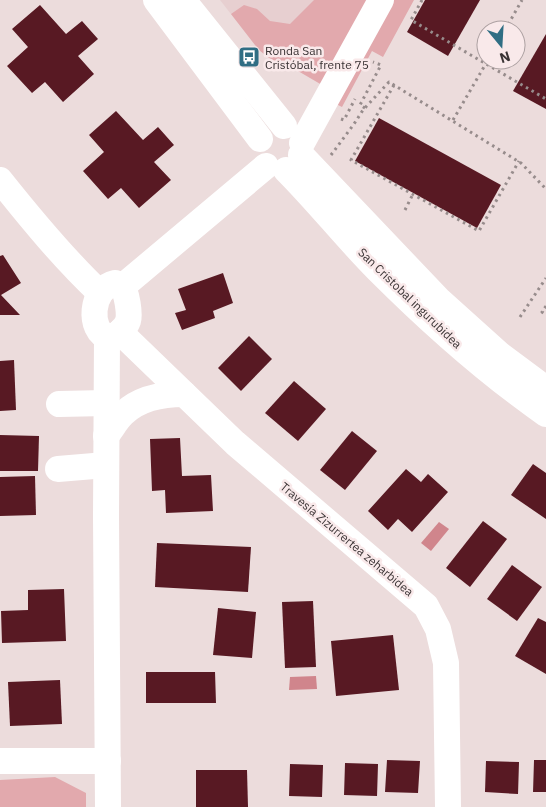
<svg xmlns="http://www.w3.org/2000/svg" width="546" height="807" viewBox="0 0 546 807" font-family="'IBM Plex Sans',sans-serif">
  <style>
    .built { fill: #e7cfd0 }
    .green { fill: #e2a9ad }
    .water { fill: #d0858c }
    .building { fill: #581923 }
    .lines { fill: none; stroke-linecap: round; stroke-linejoin: round }
    .path { stroke: #978c8c; stroke-width: 3; stroke-dasharray: 2.5 4; stroke-linecap: butt }
    .minor { stroke: #fff; stroke-width: 26 }
    .labels { text-anchor: middle; dominant-baseline: central; stroke-width: 5; stroke-linejoin: round; paint-order: stroke }
    .poi-label { font-size: 12px; fill: #393233; stroke: #f9e9ea; text-anchor: start }
    .street-label { font-size: 12px; fill: #393233; stroke: #f9e9ea }
  </style>
  <rect width="100%" height="100%" fill="#ecdcdc"/>
  <path class="built" d="M 220,0 L 340,0 L 283,69 L 259,50 Z"/>
  <g class="green">
    <path d="M 314,0 L 370,0 L 322,85 L 298,71 L 283,69 L 259,50 L 231,14 L 244,5 L 257,9 L 270,21 L 290,24 Z"/>
    <path d="M 390,0 L 414,0 L 383,57 L 372,51 L 342,107 L 334,103 Z"/>
    <path d="M 55,777 L 86,793 L 86,807 L 0,807 L 0,780 Z"/>
  </g>
  <g class="water">
    <path d="M 439,522 L 449,529 L 431,551 L 421,543 Z"/>
    <path d="M 316,676 L 317,689 L 289,690 L 290,677 Z"/>
  </g>
  <g class="building">
    <path d="M 425,0 L 480,0 L 448,56 L 407,32 Z"/>
    <path d="M 40,5 L 66,34 L 82,21 L 98,39 L 78,56 L 94,74 L 63,102 L 45,82 L 32,93 L 7,66 L 28,47 L 12,29 Z"/>
    <path d="M 546,34 L 546,109 L 513,91 Z"/>
    <path d="M 116,111 L 143,140 L 158,127 L 174,145 L 154,162 L 171,180 L 139,208 L 121,188 L 108,199 L 83,171 L 104,152 L 89,135 Z"/>
    <path d="M 379,118 L 501,185 L 477,228 L 355,161 Z"/>
    <path d="M 3,255 L 21,283 L 1,295 L 20,315 L 0,315 L 0,256 Z"/>
    <path d="M 223,273 L 233,303 L 213,311 L 215,318 L 182,330 L 175,313 L 186,310 L 178,289 Z"/>
    <path d="M 249,336 L 272,359 L 241,391 L 218,368 Z"/>
    <path d="M 14,360 L 16,410 L 0,411 L 0,361 Z"/>
    <path d="M 294,381 L 326,409 L 298,441 L 265,413 Z"/>
    <path d="M 352,431 L 377,451 L 345,490 L 320,470 Z"/>
    <path d="M 0,435 L 39,436 L 38,471 L 0,471 Z"/>
    <path d="M 180,438 L 182,476 L 211,475 L 213,511 L 166,513 L 165,490 L 152,491 L 150,439 Z"/>
    <path d="M 533,464 L 546,473 L 546,519 L 511,495 Z"/>
    <path d="M 406,469 L 421,482 L 428,474 L 448,492 L 412,532 L 398,519 L 388,530 L 368,511 Z"/>
    <path d="M 35,476 L 36,515 L 0,516 L 0,477 Z"/>
    <path d="M 483,521 L 507,539 L 470,587 L 446,568 Z"/>
    <path d="M 157,543 L 251,547 L 248,592 L 155,587 Z"/>
    <path d="M 512,565 L 542,587 L 517,621 L 487,599 Z"/>
    <path d="M 64,589 L 66,641 L 2,643 L 1,611 L 28,610 L 28,590 Z"/>
    <path d="M 313,601 L 316,667 L 285,668 L 282,602 Z"/>
    <path d="M 218,608 L 256,612 L 252,658 L 213,655 Z"/>
    <path d="M 538,618 L 546,622 L 546,674 L 515,656 Z"/>
    <path d="M 393,635 L 399,690 L 336,696 L 331,641 Z"/>
    <path d="M 146,672 L 215,672 L 216,703 L 146,703 Z"/>
    <path d="M 60,680 L 62,724 L 10,726 L 8,682 Z"/>
    <path d="M 387,760 L 420,761 L 418,793 L 385,792 Z"/>
    <path d="M 534,760 L 546,760 L 546,792 L 533,792 Z"/>
    <path d="M 486,761 L 519,762 L 518,794 L 485,792 Z"/>
    <path d="M 345,763 L 378,764 L 377,796 L 344,795 Z"/>
    <path d="M 290,764 L 323,765 L 322,797 L 289,796 Z"/>
    <path d="M 196,770 L 247,770 L 248,807 L 196,807 Z"/>
  </g>
  <g class="lines">
    <g class="path">
      <path d="M 422,0 L 411,20 L 546,99"/>
      <path d="M 505,30 L 522,0"/>
      <path d="M 394,85 L 351,160 L 479,231 L 519,161"/>
      <path d="M 365,108 L 360,105 L 381,65 L 373,62"/>
      <path d="M 341,119 L 344,120 L 355,99"/>
      <path d="M 453,120 L 488,60"/>
      <path d="M 331,155 L 354,124 L 363,110 L 389,82 L 521,163 L 546,189"/>
      <path d="M 405,210 L 413,194"/>
      <path d="M 546,306 L 542,312 L 546,315"/>
      <path d="M 520,317 L 546,278"/>
    </g>
    <g class="minor">
      <path d="M 156,0 L 260,139"/>
      <path d="M 183,0 L 284,126"/>
      <path d="M 302,143 L 381,0"/>
      <path d="M 301,155 L 439,300 L 499,354 L 546,389"/>
      <path d="M 286,170 C 318,202 346,238 378,270 C 430,322 486,372 546,414"/>
      <path d="M 0,180 C 31,219 63,258 100,293"/>
      <path d="M 115,283 C 117,284 120,285 122,287 C 127,292 130,314 128,321 C 126,327 116,338 108,337 C 88,332 90,288 115,283 Z"/>
      <path d="M 122,287 L 266,166"/>
      <path d="M 120,332 L 235,443 L 426,606 L 438,629 L 446,663 L 448,807"/>
      <path d="M 107,337 L 106,516 L 108,807"/>
      <path d="M 59,404 L 106,403"/>
      <path d="M 106,436 C 112,429 117,419 124,413 C 140,398 163,394 184,394"/>
      <path d="M 58,469 L 106,465"/>
      <path d="M 0,761 L 108,761"/>
    </g>
  </g>
  <defs>
    <g id="bus-square" transform="scale(1.125)"><rect x="-9" y="-9" width="18" height="18" rx="4" fill="#306e84" stroke="#f9e9ea"/><path d="M-5-6H5V4H4V6H2V4H-2V6H-4V4H-5ZM-3.5-4V0h7V-4ZM-3.5 1.2v1.5H-2V1.2ZM2 1.2v1.5H3.5V1.2Z" fill="#fff"/></g>
  </defs>
  <g fill-rule="evenodd">
    <use href="#bus-square" x="249" y="57"/>
  </g>
  <g class="labels">
    <g class="poi-label">
      <text x="265" y="50">Ronda San<tspan x="265" dy="14">Cristóbal, frente 75</tspan></text>
    </g>
    <g class="street-label">
      <text transform="translate(410 298) rotate(44)">San Cristobal ingurubidea</text>
      <text transform="translate(347 539) rotate(40)">Travesía Zizurrertea zeharbidea</text>
    </g>
  </g>
  <g transform="translate(501 45) rotate(162)"><circle r="24" fill="#f9e9ea" stroke="#aca0a1"/>
  <path d="M0-4L9 19L0 12L-9 19Z" fill="#306e84"/>
  <text y="-8" font-size="14" font-weight="bold" text-anchor="middle" fill="#393233">N</text>
  </g>
</svg>
